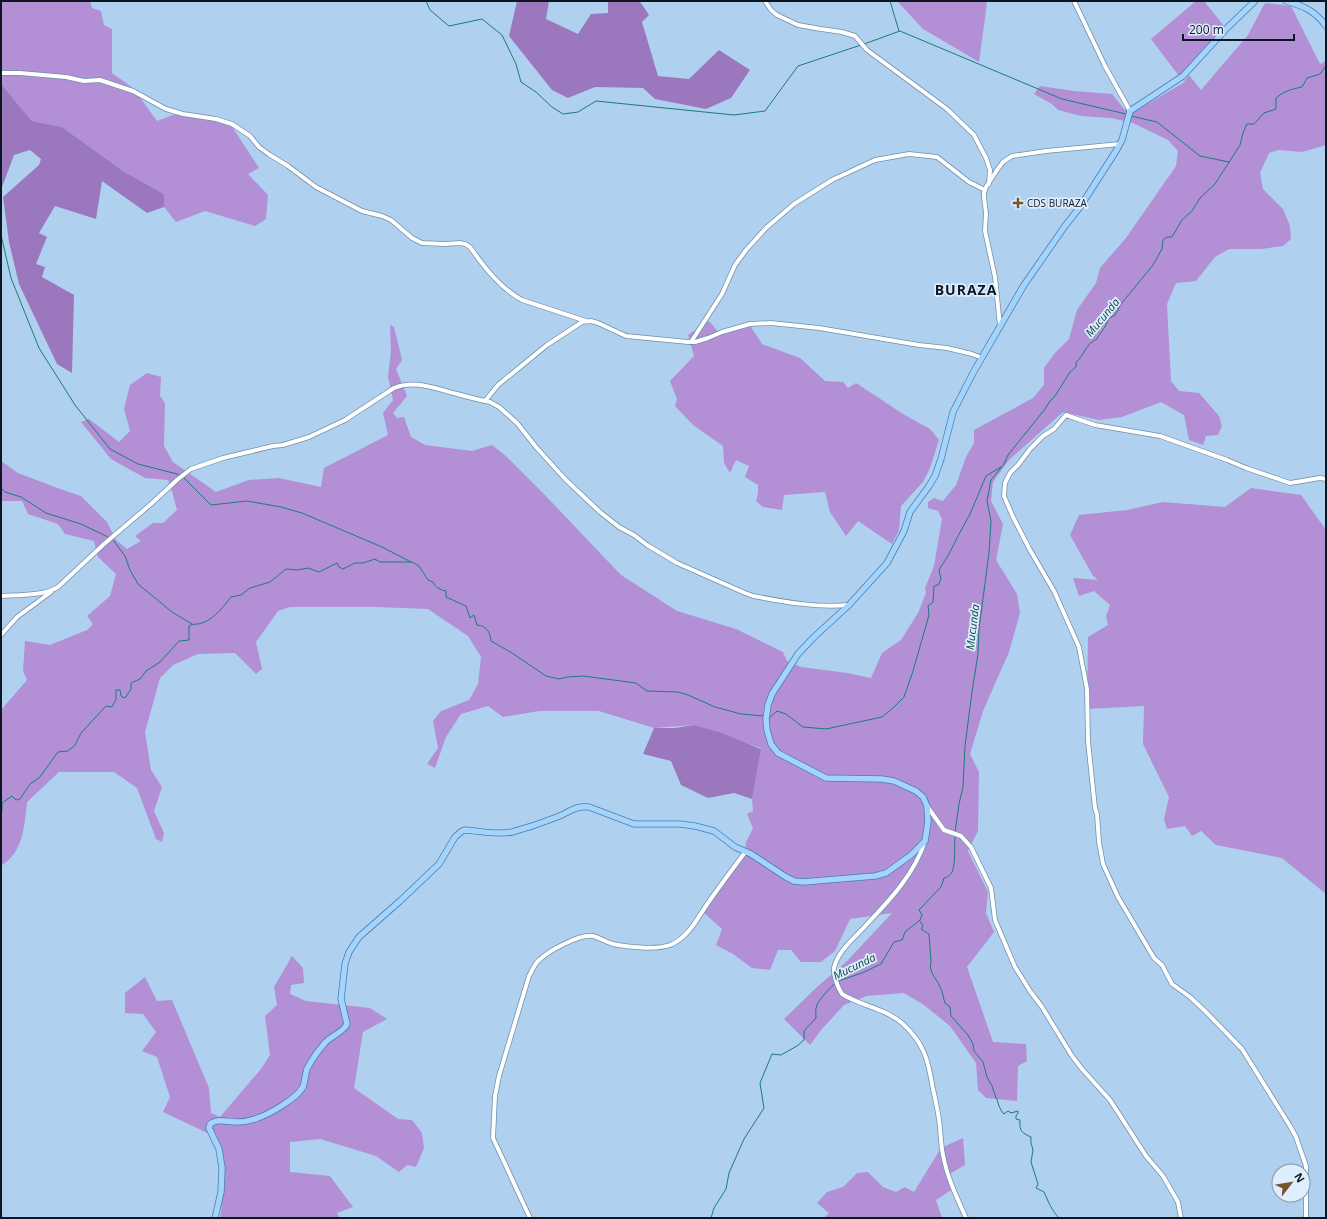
<svg xmlns="http://www.w3.org/2000/svg" width="1327" height="1219" viewBox="0 0 1327 1219" font-family="'Open Sans',sans-serif">
  <style>
    .green { fill: #b38fd6 }
    .forest { fill: #9b78bd }
    .lines { fill: none; stroke-linecap: round; stroke-linejoin: round }
    .stream { stroke: #1a7c78; stroke-width: 1 }
    .minor-casing { stroke: #708fac; stroke-width: 5.5 }
    .major-casing { stroke: #477eae; stroke-width: 7 }
    .minor { stroke: #fff; stroke-width: 4 }
    .major { stroke: #a4d3fc; stroke-width: 5.5 }
    .poi-dot { fill: #79552f; stroke: #deeefe; stroke-width: 1.5 }
    .labels { text-anchor: middle; dominant-baseline: central; stroke-width: 3.5; stroke-linejoin: round; paint-order: stroke }
    .poi-label { font-size: 10px; fill: #0b1722; stroke: #deeefe; text-anchor: start }
    .water-label { font-size: 11px; font-style: italic; fill: #0b433e; stroke: #deeefe }
    .district-label { font-size: 14px; font-weight: bold; letter-spacing: 1px; fill: #0b1722; stroke: #deeefe }
  </style>
  <rect width="100%" height="100%" fill="#afd0ef"/>
  <g class="green">
    <path d="M 1,1 L 90,1 L 92,8 L 101,11 L 104,25 L 112,29 L 112,73 L 133,88 L 157,121 L 181,112 L 214,116 L 231,125 L 259,168 L 248,174 L 268,195 L 266,219 L 255,226 L 205,211 L 176,222 L 164,207 L 164,194 L 123,171 L 62,127 L 32,121 L 3,86 L 1,88 Z"/>
    <path d="M 897,1 L 984,1 L 987,3 L 979,62 L 923,29 Z"/>
    <path d="M 1196,1 L 1204,1 L 1224,26 L 1179,76 L 1151,39 Z"/>
    <path d="M 1265,3 L 1291,6 L 1320,64 L 1326,61 L 1326,145 L 1302,152 L 1278,150 L 1269,153 L 1260,173 L 1263,189 L 1283,209 L 1290,226 L 1291,239 L 1283,246 L 1262,249 L 1229,249 L 1215,257 L 1196,281 L 1176,283 L 1167,304 L 1171,381 L 1179,391 L 1199,393 L 1219,416 L 1222,426 L 1218,435 L 1206,436 L 1203,445 L 1189,440 L 1184,415 L 1161,402 L 1122,417 L 1099,420 L 1063,412 L 1009,460 L 993,482 L 991,501 L 1003,524 L 996,560 L 1017,594 L 1020,613 L 1009,652 L 983,711 L 970,754 L 979,772 L 978,831 L 968,851 L 988,892 L 986,913 L 994,932 L 967,967 L 993,1042 L 1026,1044 L 1027,1061 L 1018,1066 L 1017,1101 L 986,1098 L 978,1090 L 976,1063 L 950,1026 L 924,1005 L 904,993 L 867,996 L 844,1005 L 822,1029 L 810,1045 L 784,1019 L 816,988 L 848,960 L 892,913 L 850,919 L 835,951 L 821,962 L 801,962 L 791,950 L 778,950 L 770,970 L 752,968 L 733,954 L 716,945 L 722,929 L 704,913 L 745,851 L 746,842 L 753,828 L 747,814 L 753,811 L 752,799 L 761,748 L 694,725 L 654,728 L 599,711 L 539,711 L 503,717 L 488,706 L 461,714 L 446,737 L 435,768 L 427,764 L 438,748 L 433,721 L 441,711 L 469,700 L 478,684 L 481,657 L 468,636 L 428,609 L 376,607 L 290,607 L 278,611 L 256,642 L 262,669 L 256,674 L 235,653 L 198,654 L 173,665 L 160,678 L 145,732 L 151,770 L 162,787 L 154,811 L 164,833 L 162,842 L 156,839 L 137,788 L 114,772 L 59,772 L 27,802 C 24,827 24,851 1,866 L 1,710 L 27,680 L 23,671 L 25,641 L 50,645 L 87,630 L 93,624 L 87,616 L 110,596 L 116,574 L 98,557 L 94,541 L 65,534 L 58,524 L 28,514 L 22,501 L 1,501 L 1,461 L 18,473 L 60,489 L 81,496 L 107,522 L 116,540 L 127,549 L 141,541 L 135,536 L 153,523 L 163,523 L 177,510 L 172,491 L 168,480 L 145,478 L 111,459 L 81,422 L 89,419 L 119,442 L 130,431 L 124,409 L 130,385 L 147,373 L 161,377 L 160,396 L 165,403 L 164,446 L 173,462 L 216,492 L 249,480 L 279,478 L 321,487 L 324,468 L 388,435 L 383,413 L 393,400 L 388,377 L 391,351 L 390,325 L 394,327 L 402,360 L 396,369 L 407,396 L 393,413 L 397,418 L 404,417 L 411,437 L 425,445 L 472,451 L 492,445 L 507,457 L 543,493 L 621,575 L 677,611 L 736,629 L 783,652 L 787,661 L 801,667 L 847,673 L 871,678 L 882,653 L 901,640 L 918,613 L 926,593 L 925,588 L 934,566 L 942,519 L 938,511 L 928,508 L 928,502 L 934,498 L 943,501 L 956,485 L 966,457 L 974,443 L 974,430 L 1033,398 L 1044,385 L 1044,368 L 1054,354 L 1069,339 L 1077,310 L 1096,283 L 1100,268 L 1126,238 L 1176,166 L 1178,151 L 1168,140 L 1133,123 L 1111,118 L 1081,116 L 1058,110 L 1052,104 L 1034,94 L 1040,86 L 1074,91 L 1112,94 L 1124,109 L 1139,109 L 1183,83 L 1189,75 L 1201,90 L 1248,35 Z"/>
    <path d="M 709,321 L 720,334 L 743,327 L 751,327 L 762,344 L 800,358 L 825,381 L 843,382 L 848,388 L 856,383 L 903,414 L 930,429 L 939,440 L 930,468 L 923,482 L 901,506 L 899,530 L 892,544 L 858,521 L 846,536 L 830,512 L 825,492 L 784,495 L 782,510 L 763,507 L 756,501 L 758,493 L 758,485 L 745,477 L 749,466 L 736,460 L 730,473 L 724,463 L 723,446 L 693,425 L 675,406 L 677,399 L 670,381 L 694,356 L 688,335 Z"/>
    <path d="M 1251,488 L 1301,495 L 1326,530 L 1326,894 L 1282,858 L 1216,845 L 1201,831 L 1192,836 L 1185,826 L 1167,829 L 1164,819 L 1169,797 L 1143,744 L 1144,706 L 1087,709 L 1088,637 L 1108,625 L 1106,616 L 1110,605 L 1094,591 L 1079,596 L 1073,578 L 1098,580 L 1093,576 L 1070,535 L 1079,515 L 1127,510 L 1163,502 L 1225,507 Z"/>
    <path d="M 292,956 L 303,968 L 304,983 L 291,985 L 290,994 L 306,1001 L 370,1008 L 387,1019 L 363,1032 L 354,1088 L 398,1119 L 412,1120 L 422,1133 L 424,1148 L 416,1167 L 407,1165 L 399,1172 L 376,1156 L 320,1139 L 290,1142 L 290,1172 L 330,1176 L 353,1207 L 337,1213 L 340,1218 L 220,1218 C 225,1192 219,1163 216,1137 L 163,1112 L 170,1097 L 157,1057 L 142,1051 L 156,1032 L 143,1014 L 125,1013 L 125,993 L 145,977 L 157,1001 L 172,1000 L 209,1088 L 211,1113 L 220,1117 L 261,1069 L 270,1055 L 265,1016 L 277,1005 L 274,987 Z"/>
    <path d="M 963,1138 L 965,1165 L 948,1175 L 953,1189 L 936,1200 L 942,1218 L 824,1218 L 829,1213 L 817,1203 L 827,1192 L 843,1187 L 857,1173 L 868,1172 L 883,1187 L 896,1192 L 905,1187 L 914,1192 L 941,1148 Z"/>
  </g>
  <g class="forest">
    <path d="M 517,1 L 549,1 L 546,19 L 578,34 L 591,14 L 608,13 L 608,1 L 638,1 L 641,3 L 649,15 L 642,22 L 658,76 L 689,79 L 719,50 L 750,70 L 731,98 L 706,109 L 655,99 L 643,88 L 595,87 L 568,98 L 552,90 L 509,36 Z"/>
    <path d="M 2,85 L 32,121 L 62,127 L 123,171 L 164,194 L 164,207 L 147,213 L 102,181 L 96,219 L 55,206 L 39,233 L 47,237 L 36,264 L 45,267 L 42,277 L 74,295 L 72,373 L 57,364 L 19,284 L 9,242 L 3,197 L 39,165 L 41,159 L 30,150 L 14,155 L 2,187 Z"/>
    <path d="M 694,725 L 722,733 L 761,749 L 752,799 L 734,793 L 708,798 L 681,785 L 671,761 L 643,754 L 654,728 L 675,728 Z"/>
  </g>
  <g class="lines">
    <g class="stream">
      <path d="M 426,1 L 430,10 L 449,26 L 482,19 L 502,35 L 516,64 L 521,82 L 536,92 L 552,107 L 563,114 L 578,112 L 596,101 L 734,115 L 765,111 L 798,66 L 861,45"/>
      <path d="M 890,1 L 899,31"/>
      <path d="M 864,44 L 900,31 L 1062,99 L 1126,114"/>
      <path d="M 1131,116 L 1157,122 L 1200,156 L 1229,162"/>
      <path d="M 1,235 L 11,278 L 39,348 L 75,405 L 110,449 L 138,464 L 181,475"/>
      <path d="M 184,478 L 211,505 L 247,501 L 281,507 L 302,513 L 382,547 L 411,562"/>
      <path d="M 1,488 L 5,492 L 21,497 L 46,513 L 81,524 L 108,537"/>
      <path d="M 113,540 L 125,556 L 130,570 L 138,584 L 172,612 L 192,624"/>
      <path d="M 769,718 L 777,711 L 786,714 L 803,727 L 826,729 L 882,717 L 894,707 L 904,697 L 913,671 L 929,615 L 928,606 L 933,602 L 934,586 L 938,585 L 941,579 L 939,570 L 949,554 L 956,540 L 970,514 L 986,476 L 1001,467"/>
      <path d="M 1,811 L 2,811 L 2,803 L 12,796 L 16,800 L 20,799 L 30,784 L 39,778 L 58,752 L 68,751 L 75,745 L 81,733 L 106,706 L 112,707 L 116,699 L 116,690 L 120,690 L 121,696 L 125,698 L 131,689 L 131,683 L 140,679 L 146,671 L 160,662 L 179,641 L 189,640 L 189,626 C 194,623 197,625 202,623 C 213,620 225,605 231,597 L 241,595 L 250,588 L 270,582 L 286,569 L 297,570 L 308,568 L 319,572 L 337,563 L 339,567 L 343,569 L 355,563 L 363,563 L 375,559 L 380,562 L 412,562 L 419,566 L 428,580 L 433,582 C 435,587 440,590 446,591 L 446,597 L 466,606 L 470,618 L 474,615 L 477,625 C 487,626 490,632 491,641 L 512,653 L 546,676 L 559,679 L 567,677 L 583,676 L 636,683 L 647,691 L 678,692 L 688,695 L 715,707 L 741,714 L 764,716"/>
      <path d="M 955,832 L 959,804 L 963,787 L 965,746 L 972,692 L 978,654 L 979,629 L 989,553 L 991,521 L 987,501 L 991,480 L 1004,464 L 1008,455 L 1045,409 L 1050,401 L 1055,396 L 1070,372 L 1076,367 L 1076,362 C 1084,356 1086,343 1097,339 C 1100,332 1107,327 1108,319 L 1115,315 L 1121,304 L 1153,265 L 1162,249 L 1163,240 L 1167,237 L 1172,237 L 1182,220 L 1192,211 L 1200,198 L 1215,184 L 1240,145 L 1243,133 L 1247,124 L 1254,124 L 1264,113 L 1276,109 L 1276,98 C 1284,91 1292,89 1302,87 L 1307,78 L 1320,74 L 1326,66"/>
      <path d="M 920,921 L 923,926 L 921,929 L 929,934 L 931,962 C 928,973 937,978 940,987 C 943,992 943,998 945,1003 L 950,1007 L 951,1016 L 968,1035 L 973,1044 L 974,1051 L 983,1062 L 987,1077 L 992,1086 L 996,1098 L 997,1099 C 998,1104 1000,1110 1004,1114 L 1008,1111 L 1011,1113 L 1018,1111 L 1018,1113 L 1016,1116 L 1016,1119 L 1020,1120 C 1019,1131 1022,1133 1031,1137 L 1031,1143 L 1033,1150 L 1031,1162 L 1038,1184 L 1036,1188 L 1044,1192 C 1048,1201 1052,1211 1059,1218"/>
      <path d="M 838,981 L 862,973 L 881,964 L 894,942 L 902,940 L 905,932 L 920,920 L 922,915 L 919,910 L 941,887 L 944,878 C 947,877 950,876 952,872 C 956,863 954,846 955,836"/>
      <path d="M 711,1218 L 714,1208 L 726,1189 L 729,1173 L 744,1139 L 764,1108 L 760,1083 L 772,1054 L 781,1055 L 797,1046 L 804,1040 L 804,1031 L 816,1018 C 816,1014 815,1009 817,1005 C 817,1002 833,984 836,983"/>
    </g>
    <g class="minor-casing">
      <g id="minor">
        <path d="M 765,1 L 771,10 L 777,15 L 798,25 L 821,29 L 842,32 L 855,36 L 867,50 L 947,109 L 974,135 L 986,158 L 990,170 L 989,184"/>
        <path d="M 1074,1 L 1105,66 L 1130,111"/>
        <path d="M 1,73 L 20,73 L 66,77 L 84,81 L 100,80 L 133,91 L 166,109 L 183,114 L 216,119 L 232,124 L 250,136 L 259,147 L 270,155 L 288,166 L 316,187 L 362,211 L 382,216 L 391,220 L 412,238 L 422,243 L 445,244 L 460,243 L 465,244 L 470,247 C 484,267 500,288 522,300 L 586,321"/>
        <path d="M 1000,326 L 995,277 L 985,231 L 986,213 L 984,197 L 984,192 L 986,187 L 997,170 L 1003,162 L 1012,156 L 1046,151 L 1120,144"/>
        <path d="M 691,342 L 722,294 L 735,265 L 746,250 L 766,228 L 794,204 L 832,180 L 875,160 L 909,154 L 937,157 L 969,182 L 985,190"/>
        <path d="M 485,401 L 498,385 L 547,345 L 582,322 L 591,321 L 598,323 L 626,336 L 688,342 L 695,342 L 708,338 L 722,332 L 750,324 L 771,323 L 819,328 L 919,345 L 947,348 L 972,354 L 982,358"/>
        <path d="M 1,596 C 18,595 44,596 58,587 L 104,544 L 151,504 L 178,479 L 191,469 L 223,458 L 273,446 L 283,445 L 309,437 L 345,420 L 394,388 C 415,379 436,389 457,394 C 468,397 479,400 490,402 L 499,407 L 517,423 L 536,447 L 565,479 L 600,512 L 619,527 L 634,535 L 647,545 L 677,563 L 745,593 L 753,596 C 785,602 817,608 849,605"/>
        <path d="M 1,635 L 17,617 L 51,592"/>
        <path d="M 927,806 L 944,830 L 961,836 L 971,847 L 991,888 L 995,920 L 1015,967 L 1030,991 L 1042,1007 L 1072,1056 L 1082,1069 L 1110,1100 L 1146,1156 L 1163,1176 L 1178,1202 L 1181,1218"/>
        <path d="M 925,841 C 915,873 890,900 867,924 C 856,937 838,950 834,968 C 833,975 838,988 842,994 C 861,1006 884,1008 902,1023 C 925,1044 928,1060 933,1089 C 936,1102 939,1115 940,1128 C 941,1137 941,1146 943,1155 C 947,1177 957,1198 966,1218"/>
        <path d="M 530,1218 L 493,1138 L 495,1096 L 499,1076 L 529,976 C 532,971 534,965 538,961 C 548,951 579,934 593,936 C 600,938 606,942 613,944 C 627,947 657,950 670,945 C 689,938 699,915 710,900 C 722,883 734,867 746,851"/>
        <path d="M 1306,1218 L 1306,1166 L 1296,1137 L 1290,1126 L 1242,1049 L 1205,1011 L 1190,997 L 1172,984 L 1162,965 L 1154,958 L 1118,897 L 1103,864 L 1099,842 L 1097,814 L 1095,808 L 1088,741 L 1087,689 L 1079,647 L 1054,591 L 1030,550 L 1013,517 L 1004,496 L 1005,483 L 1010,473 L 1018,465 L 1030,449 L 1043,436 L 1054,429 L 1066,415 L 1095,425 L 1160,436 L 1227,460 L 1246,468 L 1290,483 L 1320,478 L 1326,479"/>
      </g>
    </g>
    <g class="major-casing">
      <g id="major">
        <path d="M 1286,1 C 1304,6 1315,11 1326,26"/>
        <path d="M 215,1218 L 221,1192 L 222,1168 L 219,1149 L 209,1128 L 210,1124 C 218,1118 228,1122 237,1122 C 243,1122 249,1121 255,1119 C 268,1115 296,1099 303,1087 C 305,1082 305,1075 307,1069 C 311,1061 318,1051 324,1044 C 330,1036 343,1033 347,1024 L 341,999 L 345,964 L 349,952 L 359,937 L 400,901 L 439,864 L 455,837 L 462,831 L 465,830 C 480,831 497,835 512,832 C 527,828 542,823 557,817 C 568,813 576,805 589,807 L 634,824 L 680,824 L 695,826 L 714,831 L 735,847 L 751,854 L 786,877 L 794,881 L 803,882 L 875,876 L 886,873 L 911,855 L 925,841 L 928,822 L 927,806 L 923,797 L 916,791 L 894,781 L 882,779 L 826,778 L 778,753 L 771,744 L 767,730 L 766,719 L 768,705 L 772,694 L 798,654 L 814,637 L 849,605 L 887,563 L 904,531 L 910,512 L 929,486 L 935,476 L 941,459 L 953,412 L 973,373 L 1024,285 L 1065,226 L 1080,207 L 1116,151 L 1122,140 L 1130,111 L 1183,76 L 1227,28 L 1255,1"/>
      </g>
    </g>
    <use href="#minor" class="minor"/>
    <use href="#major" class="major"/>
  </g>
  <path class="poi-dot" d="M1016 197h4v4h4v4h-4v4h-4v-4h-4v-4h4z"/>
  <g class="labels">
    <g class="poi-label">
      <text x="1027" y="203">CDS BURAZA</text>
    </g>
    <g class="water-label">
      <text transform="translate(1102 317) rotate(-50)">Mucunda</text>
      <text transform="translate(972 627) rotate(-83)">Mucunda</text>
      <text transform="translate(854 966) rotate(-26)">Mucunda</text>
    </g>
    <g class="district-label">
      <text x="966" y="289">BURAZA</text>
    </g>
  </g>
  <rect width="1327" height="1219" fill="none" stroke="#0b1722" stroke-width="4"/>
  <g transform="translate(1291 1183) rotate(59)"><circle r="19" fill="#deeefe" stroke="#8a98a6"/>
  <path d="M0-3L7 15L0 10L-7 15Z" fill="#79552f"/>
  <text y="-6" font-size="11" font-weight="bold" text-anchor="middle" fill="#0b1722">N</text>
  </g>
  <path d="M1183 34v6h111v-6" fill="none" stroke="#0b1722" stroke-width="2"/>
  <text x="1189" y="34" font-size="12" fill="#0b1722" stroke="#deeefe" stroke-width="3" paint-order="stroke">200 m</text>
</svg>
